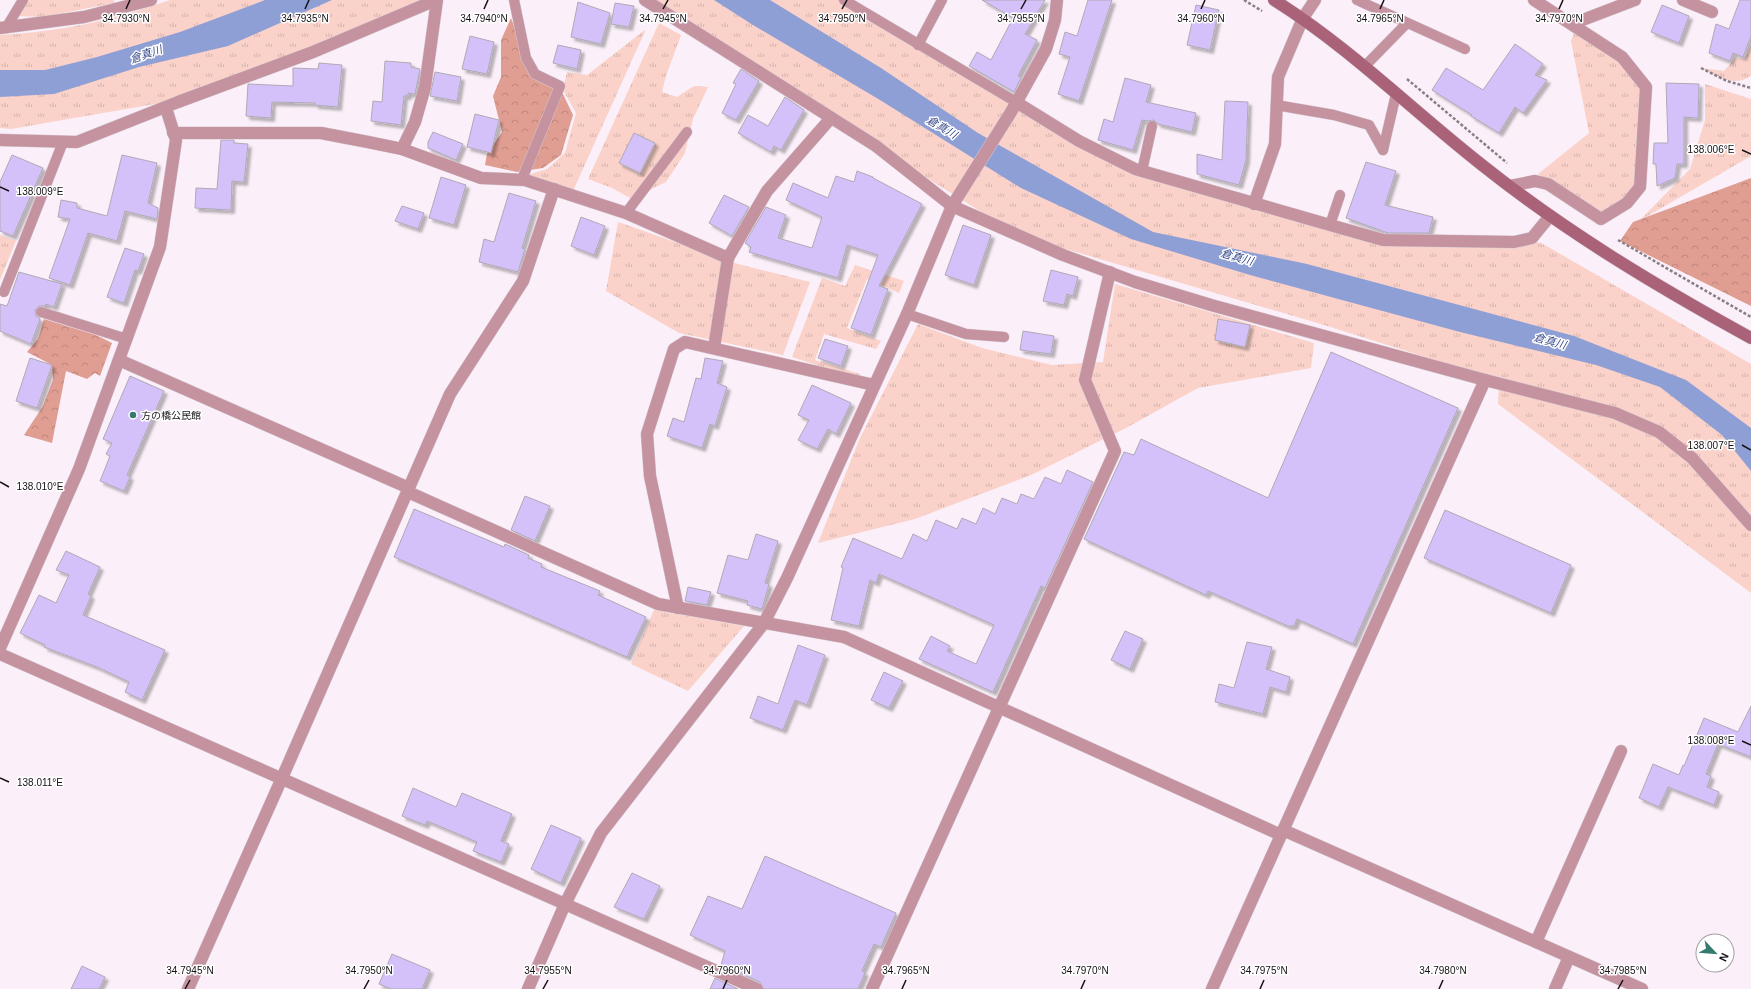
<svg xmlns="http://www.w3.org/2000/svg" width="1751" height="989" viewBox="0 0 1751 989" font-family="Arial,'Noto Sans JP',sans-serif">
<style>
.grass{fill:url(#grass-tufts)}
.forest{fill:url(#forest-crowns)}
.water{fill:#8e9fd6}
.building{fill:#d5c1fa;stroke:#ada9b5;filter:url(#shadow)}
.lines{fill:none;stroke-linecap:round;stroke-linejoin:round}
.lane-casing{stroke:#d6ccd4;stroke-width:11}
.street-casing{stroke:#d6ccd4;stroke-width:13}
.secondary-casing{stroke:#d6ccd4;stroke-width:13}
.path{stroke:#877f85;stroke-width:2.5;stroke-dasharray:3 2;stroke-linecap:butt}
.lane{stroke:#c592a0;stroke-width:10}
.street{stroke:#c592a0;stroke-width:12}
.secondary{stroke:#aa6279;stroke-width:12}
.ticks{fill:none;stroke:#141013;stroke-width:1.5}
.poi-dot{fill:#357a6e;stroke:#fff;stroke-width:1.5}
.labels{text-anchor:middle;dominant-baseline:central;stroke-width:3;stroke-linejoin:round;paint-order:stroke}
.poi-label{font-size:10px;fill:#141013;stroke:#fff;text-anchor:start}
.water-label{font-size:11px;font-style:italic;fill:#38498c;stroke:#fff}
.ticks-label{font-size:10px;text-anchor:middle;fill:#141013;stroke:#fff;stroke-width:3;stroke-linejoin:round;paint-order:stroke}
</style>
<defs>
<pattern id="grass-tufts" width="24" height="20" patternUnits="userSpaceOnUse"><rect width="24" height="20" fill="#fad2ca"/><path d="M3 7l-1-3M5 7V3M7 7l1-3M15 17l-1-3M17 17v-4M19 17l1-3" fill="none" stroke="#d5b3ad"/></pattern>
<pattern id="forest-crowns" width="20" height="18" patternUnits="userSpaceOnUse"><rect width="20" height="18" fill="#e09d92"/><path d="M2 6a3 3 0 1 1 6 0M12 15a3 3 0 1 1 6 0" fill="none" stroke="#bf867d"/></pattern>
<filter id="shadow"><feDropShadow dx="3.5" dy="3.5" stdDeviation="1" flood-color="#0004"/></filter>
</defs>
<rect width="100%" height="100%" fill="#fbf0f9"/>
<g class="grass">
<path d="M27 0H114V3L43 17 16 16Z"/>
<path d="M170 0H425L184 99 11 129 0 128V35C59 32 114 20 170 0Z"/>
<path d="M643 0H843L1135 169 1383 240 1528 239 1543 244 1751 364V593L1498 404 1499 383 1533 391 1324 325 1018 235Z"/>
<path d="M659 23 681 35 666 76 662 92 677 97 694 86 708 87 693 119 685 153 666 182 632 199 612 188 588 179Z"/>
<path d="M1576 27 1622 57 1646 87 1640 187 1601 219 1538 174 1589 133 1571 41Z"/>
<path d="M646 29 573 191 524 176 547 169 565 153 576 113 563 90 567 72 587 75Z"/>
<path d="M1751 45V76C1734 88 1717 76 1701 68L1724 71 1735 58 1745 59Z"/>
<path d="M1705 84 1751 99V156L1639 221 1690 169 1705 120Z"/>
<path d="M618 222 738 264 810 282 783 355 679 333 606 291Z"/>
<path d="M0 235 16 241 0 280Z"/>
<path d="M855 265 904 281 899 293 867 279 847 328 881 341 876 349 824 334 815 360 860 374 859 379 792 357 822 278 845 286Z"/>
<path d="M1115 284 1314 343 1311 368 1198 388 1126 428 1031 475 915 519 818 543 859 440 918 324 982 348 1052 365 1103 362Z"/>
<path d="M654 610 744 626 688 691 631 664Z"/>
</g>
<g class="forest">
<path d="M511 18 526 58 540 76 563 94 573 115 561 155 543 168 517 172 485 165 487 154 502 132 493 96 501 77V40Z"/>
<path d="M1751 178V306L1620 241 1633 222Z"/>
<path d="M44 319 96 335 112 343 100 376 95 373 87 379 66 371 52 443 24 435 43 406 53 380 52 365 27 352 38 339Z"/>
</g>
<g class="water">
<path d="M265 0H332L228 46 139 67 54 94 0 97V70H45L97 57 180 32Z"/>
<path d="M714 0H770L881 68 978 133 1153 232 1307 264 1574 336 1686 380 1751 428V471L1722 435 1660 387 1596 365 1460 332 1250 275 1131 239 1021 188 880 100 753 25Z"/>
</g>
<g class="building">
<path d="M982 0H1045L1025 34 1037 40 1018 76 1021 78 1014 92 969 66 977 52 991 60 1013 18Z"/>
<path d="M1088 0H1112L1079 101 1058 94 1070 57 1059 54 1065 32 1077 36Z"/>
<path d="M1740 0H1751V36L1743 57 1733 53 1730 61 1709 53 1716 24 1729 29Z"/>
<path d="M578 2 610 13 601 44 571 37Z"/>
<path d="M615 3 634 6 629 27 611 24Z"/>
<path d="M1196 5 1219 10 1210 50 1187 45Z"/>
<path d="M1662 5 1689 16 1679 43 1651 32Z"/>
<path d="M470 36 494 42 487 74 462 69Z"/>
<path d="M1515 44 1543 64 1535 75 1547 80 1523 113 1515 107 1499 133 1471 116 1472 115 1432 90 1446 68 1483 90Z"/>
<path d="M558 45 581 50 577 69 553 63Z"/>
<path d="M385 61 411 63V67L420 69 415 94 408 93V96H404L401 125 371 121 373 101 382 102Z"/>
<path d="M319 63 342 65 338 107 315 105V103L272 102 271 118 246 116 248 84 293 86V68L318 69Z"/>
<path d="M741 69 759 81 736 120 722 113 736 84 733 83Z"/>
<path d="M435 72 461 77 457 101 430 96Z"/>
<path d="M1125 78 1151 85 1146 102 1196 113 1192 132 1158 124 1154 120 1147 121 1142 120 1133 150 1098 140 1104 119 1113 122Z"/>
<path d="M1666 83 1699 84 1698 118 1684 117V164H1677L1675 178 1657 186 1656 164H1653L1654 143H1668Z"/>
<path d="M785 97 804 110 781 150 774 146 771 152 738 133 748 115 768 126Z"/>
<path d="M1225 101 1248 102 1246 160 1239 185 1197 174V154L1222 160Z"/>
<path d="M475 114 499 120 491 153 467 147Z"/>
<path d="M433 132 463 144 456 160 428 148V142Z"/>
<path d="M634 133 655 143 640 173 619 163Z"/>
<path d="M221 140H234V143L248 144 244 182 232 181 231 210 195 208 196 188 217 189Z"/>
<path d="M12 155 43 168 13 236 0 231V182Z"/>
<path d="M122 155 157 163 148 203 158 208 157 219 125 211 117 241 88 233 70 285 49 278 70 219 58 217 61 200 77 203V208L107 216Z"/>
<path d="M1366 162 1396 171 1385 205 1433 217 1429 233H1388L1346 218Z"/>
<path d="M857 171 873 177V178L922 204 879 286 888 289 871 335 851 328 878 255 847 245 838 278 749 252 751 247 745 243 766 207 786 215 778 238 812 248 822 217 786 200 793 183 828 198 836 176 854 182Z"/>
<path d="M441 177 466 185 454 225 429 218Z"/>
<path d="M509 193 536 201 522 248 525 249 518 272 479 262 484 239 494 242Z"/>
<path d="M724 195 749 207 732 236 709 223Z"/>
<path d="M402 206 424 213 418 229 395 221Z"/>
<path d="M581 217 605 226 594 255 571 246Z"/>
<path d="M963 225 991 235 974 285 945 275Z"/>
<path d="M125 248 144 254 138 271 135 270 124 303 107 297Z"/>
<path d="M1051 270 1078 277 1073 296 1067 294 1064 305 1043 301Z"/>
<path d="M19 272 62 284 54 307 46 304 45 306H39L35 310 36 316 40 319 31 344 0 331V304L7 306Z"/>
<path d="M1218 319 1250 325 1245 347 1215 340Z"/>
<path d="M1023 331 1054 336 1051 354 1020 350Z"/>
<path d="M825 339 848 346 841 366 818 358Z"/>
<path d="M1331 352 1458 408 1353 644 1297 619 1294 626H1288L1208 591 1206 595 1084 539 1124 452 1134 455 1141 439 1268 498Z"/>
<path d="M30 358 52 365 37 408 16 401Z"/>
<path d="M705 358 723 361 717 383 727 387 715 426 710 424 702 448 667 436 673 418 684 422 696 378 701 379Z"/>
<path d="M130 376 164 391 127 475 130 477 124 491 100 481 110 456 106 454 112 443 103 439Z"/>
<path d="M812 385 851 403 836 434 828 429 817 449 798 440 809 420 798 415Z"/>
<path d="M1067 470 1093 482 1045 588 1041 586 993 692 919 659 931 636 950 646 947 651 976 664 994 625 879 574 876 583 870 580 859 626 831 620 843 568 841 567 853 538 902 559 913 534 927 541 936 520 957 529 962 518 976 524 983 508 995 514 1002 498 1017 504 1021 494 1034 499 1045 477 1061 484Z"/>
<path d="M525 496 550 506 535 541 511 530Z"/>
<path d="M414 509 504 547 505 544 529 555 528 558 542 564 541 567 600 591 598 595 646 617 627 657 394 557Z"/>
<path d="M1445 510 1571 565 1551 613 1424 558Z"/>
<path d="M756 534 778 541 765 583 769 584 762 609 747 605 748 601 717 593 728 555 748 560Z"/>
<path d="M66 551 100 567 88 594 91 596 83 615 165 650 142 700 125 692 129 682 97 667 44 647 45 645 20 633 39 595 56 603 69 575 56 570Z"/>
<path d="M688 587 711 592 707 605 685 601Z"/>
<path d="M1125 631 1143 639 1130 669 1111 660Z"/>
<path d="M1247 642 1272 647 1266 669 1290 677 1286 692 1270 687 1263 714 1215 702 1219 684 1234 688Z"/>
<path d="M798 645 825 655 807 705 795 700 783 730 750 718 758 696 778 704Z"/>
<path d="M884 672 903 681 889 708 871 700Z"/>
<path d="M1751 706V757L1718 744 1706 774 1711 776 1707 787 1719 792 1714 805 1668 787 1659 807 1639 798 1653 764 1679 775 1683 765 1684 766 1704 718 1738 732Z"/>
<path d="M413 788 456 807 462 793 512 814 501 841 509 844 501 862 473 851 477 842 427 821 425 825 402 816Z"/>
<path d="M551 825 581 838 561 883 531 869Z"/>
<path d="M765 856 896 913 881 947 874 944 862 971 865 973 858 989H764L760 982 721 965 725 951 690 935 708 896 742 909Z"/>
<path d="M632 873 660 886 644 919 614 907Z"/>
<path d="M392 954 430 970 422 989H391L379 984Z"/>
<path d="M82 966 105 977 99 989H71Z"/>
<path d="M715 978 738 989H710Z"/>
</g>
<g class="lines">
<defs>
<g id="lane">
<path d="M514 0 526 58 535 74 560 86 522 179"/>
<path d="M844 0 1016 102"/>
<path d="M1357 0 1465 49"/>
<path d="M6 28 23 0"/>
<path d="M918 45 942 0"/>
<path d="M1364 67 1407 23"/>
<path d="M1276 105 1334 115 1369 125 1383 150"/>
<path d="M1383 150 1396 94"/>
<path d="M1142 171 1152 126"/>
<path d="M626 213 687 132"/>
<path d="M1330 225 1340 195"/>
<path d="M4 292 63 142"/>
<path d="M41 312 127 339"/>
<path d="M907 314 966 334 1004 337"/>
</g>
<g id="street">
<path d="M645 0 876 146 952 206 1063 255 1135 282 1211 305 1485 380 1615 413 1659 432 1692 458 1751 525"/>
<path d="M1683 0 1712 12"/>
<path d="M1572 24 1635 0"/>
<path d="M0 28 84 17 151 0"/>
<path d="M1016 102 1079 141 1135 169 1330 225 1383 240 1514 242 1532 238 1550 216"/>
<path d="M173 133H321L368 142 402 149 481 178 525 180 626 213 728 258"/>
<path d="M0 140 77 142 178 102 313 52 436 0"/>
<path d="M402 149 415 122 425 87 437 0"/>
<path d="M1510 186 1535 181 1548 184 1601 219 1627 203 1640 187 1646 87 1622 57 1534 0"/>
<path d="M1254 204 1275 144 1278 77 1303 18 1315 0"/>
<path d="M714 348 728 258 767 191 831 118"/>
<path d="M119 360 409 488"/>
<path d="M408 492 658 604 844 637 1281 835"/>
<path d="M678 608 650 476 647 434 674 349 685 342 874 385"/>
<path d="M0 648 79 469 160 247 176 140 166 108"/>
<path d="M0 654 757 989"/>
<path d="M1283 830 1642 989"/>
<path d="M1536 942 1621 751"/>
<path d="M188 989 282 778 450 394 523 281 554 189"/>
<path d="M528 989 565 904 601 833 764 623 787 578 907 314 952 206 1011 112 1046 49 1055 20 1057 0"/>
<path d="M872 989 1115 451 1085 380 1110 272"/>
<path d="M1212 989 1485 380"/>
<path d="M1555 989 1569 957"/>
</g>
<path id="secondary" d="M1274 0C1349 47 1412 110 1482 165 1566 232 1658 287 1751 338"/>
</defs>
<use href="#lane" class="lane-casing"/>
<use href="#street" class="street-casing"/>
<use href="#secondary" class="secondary-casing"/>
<g class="path">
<path d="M1244 0 1262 11"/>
<path d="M1701 68 1727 81 1751 88"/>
<path d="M1407 79 1507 163"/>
<path d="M1618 240 1751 317"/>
</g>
<use href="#lane" class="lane"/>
<use href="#street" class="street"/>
<use href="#secondary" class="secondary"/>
</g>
<path class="ticks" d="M126 9 130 0M305 9 309 0M484 9 488 0M663 9 668 0M842 9 847 0M1021 9 1026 0M1201 9 1205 0M1380 9 1384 0M1559 9 1563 0M1742 150 1751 154M0 187 9 191M1742 445 1751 450M0 482 9 487M1742 741 1751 745M0 778 9 782M185 989 190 980M364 989 369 980M543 989 548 980M723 989 727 980M902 989 906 980M1081 989 1085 980M1260 989 1264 980M1439 989 1443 980M1618 989 1623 980"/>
<circle class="poi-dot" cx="133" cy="415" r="4"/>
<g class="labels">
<g class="poi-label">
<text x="141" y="415">方の橋公民館</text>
</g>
<g class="water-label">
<text transform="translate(146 54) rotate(-19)">倉真川</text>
<text transform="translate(942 127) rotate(31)">倉真川</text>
<text transform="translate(1237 257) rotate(16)">倉真川</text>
<text transform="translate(1550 341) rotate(15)">倉真川</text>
</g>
</g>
<g class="ticks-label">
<text x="484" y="22">34.7940°N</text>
<text x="663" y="22">34.7945°N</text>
<text x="842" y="22">34.7950°N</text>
<text x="1021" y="22">34.7955°N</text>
<text x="1201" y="22">34.7960°N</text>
<text x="1380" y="22">34.7965°N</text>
<text x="1559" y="22">34.7970°N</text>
<text x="126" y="22">34.7930°N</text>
<text x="305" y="22">34.7935°N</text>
<text x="1711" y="153">138.006°E</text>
<text x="40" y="195">138.009°E</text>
<text x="1711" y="449">138.007°E</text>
<text x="40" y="490">138.010°E</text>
<text x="1711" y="744">138.008°E</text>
<text x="40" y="786">138.011°E</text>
<text x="190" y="974">34.7945°N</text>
<text x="369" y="974">34.7950°N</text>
<text x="548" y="974">34.7955°N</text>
<text x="727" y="974">34.7960°N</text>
<text x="906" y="974">34.7965°N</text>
<text x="1085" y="974">34.7970°N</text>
<text x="1264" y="974">34.7975°N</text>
<text x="1443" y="974">34.7980°N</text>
<text x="1623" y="974">34.7985°N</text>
</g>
<g transform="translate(1715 953) rotate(116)"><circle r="19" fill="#ffffff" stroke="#a19fa1"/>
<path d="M0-3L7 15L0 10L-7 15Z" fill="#357a6e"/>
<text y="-6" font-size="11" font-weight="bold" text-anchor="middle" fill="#141013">N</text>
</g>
</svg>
